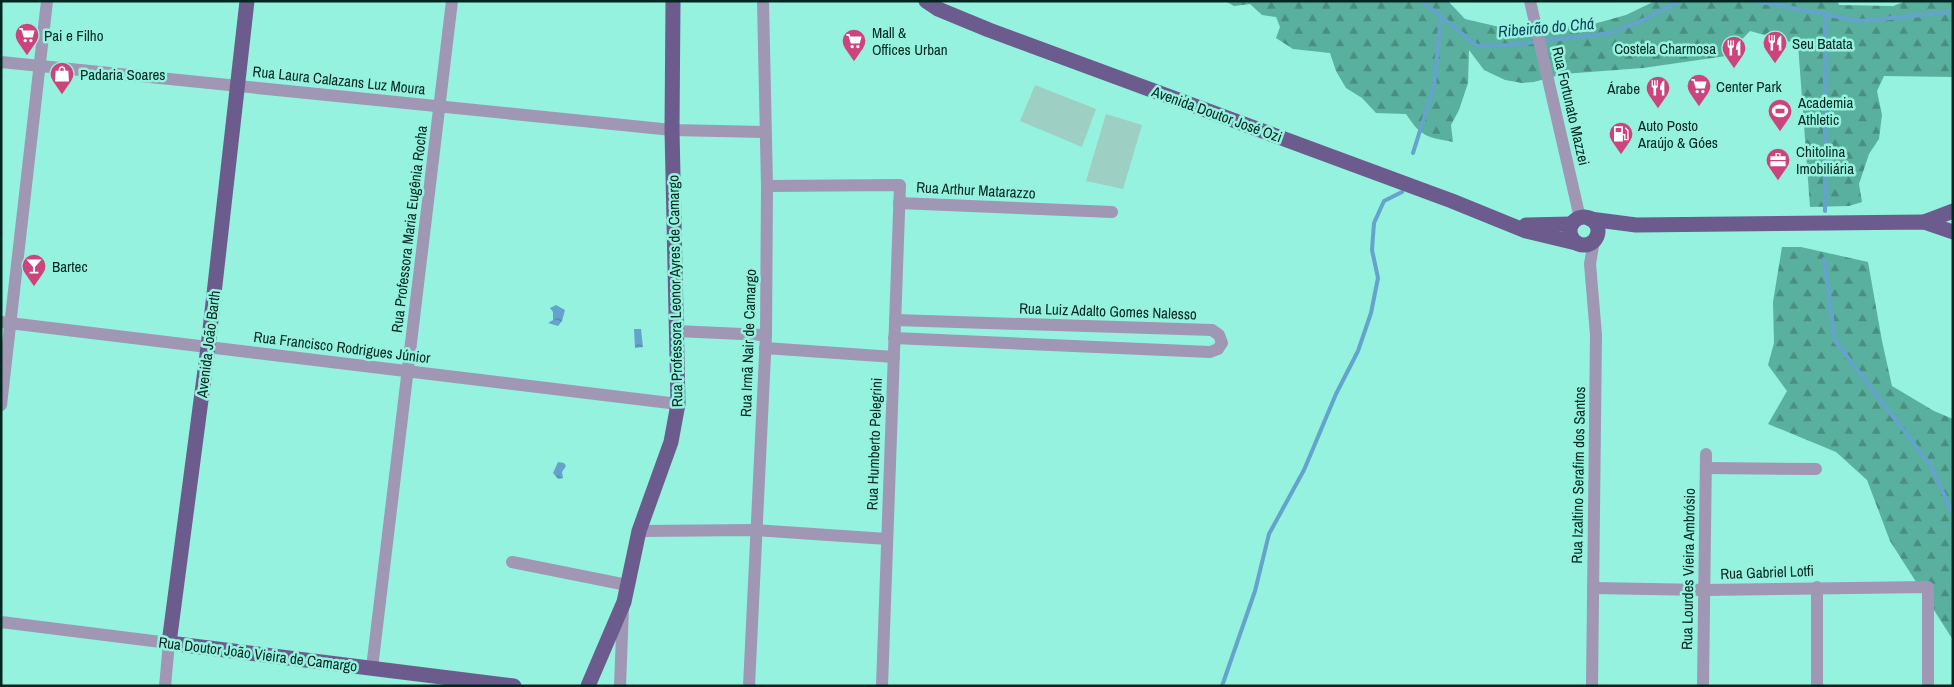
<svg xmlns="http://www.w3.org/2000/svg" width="1954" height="687" viewBox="0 0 1954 687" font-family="'Archivo Narrow',sans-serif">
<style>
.forest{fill:url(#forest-firs)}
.park{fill:#9ecfc3}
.water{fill:url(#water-ripples)}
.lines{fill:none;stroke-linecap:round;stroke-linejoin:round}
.stream{stroke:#64a3cc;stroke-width:4}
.minor{stroke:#9f97b4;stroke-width:12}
.major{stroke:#6c5c8e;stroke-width:15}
.labels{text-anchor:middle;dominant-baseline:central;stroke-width:5;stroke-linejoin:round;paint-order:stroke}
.poi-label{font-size:15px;fill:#00261f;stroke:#95f2de;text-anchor:start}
.street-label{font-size:15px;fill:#00261f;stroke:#95f2de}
.water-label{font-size:16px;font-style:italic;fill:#0e415e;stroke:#95f2de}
</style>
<defs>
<pattern id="forest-firs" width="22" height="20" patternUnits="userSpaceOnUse" patternTransform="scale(1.25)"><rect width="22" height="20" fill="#5ab09e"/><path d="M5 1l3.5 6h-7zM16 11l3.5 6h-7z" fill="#488f80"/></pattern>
<pattern id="water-ripples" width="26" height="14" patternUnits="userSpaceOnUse" patternTransform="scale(1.25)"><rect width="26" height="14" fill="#64a3cc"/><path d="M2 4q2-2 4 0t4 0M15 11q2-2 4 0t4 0" fill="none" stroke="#5085a5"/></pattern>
</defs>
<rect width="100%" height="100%" fill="#95f2de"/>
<g class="forest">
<path d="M1225 1H1448L1465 19 1504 28 1590 25 1626 15 1655 1H1838L1839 5 1893 6 1906 1H1953V77L1884 76 1877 91 1882 115 1879 139 1869 154 1859 184 1862 202 1849 206 1810 207 1798 44 1750 31 1726 56 1643 68 1563 74 1534 82 1522 83 1505 80 1484 70 1469 50 1468 83 1459 110 1451 125 1453 142C1427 137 1421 137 1406 114L1376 113 1362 98 1346 88 1336 71 1330 53 1293 49 1276 38 1280 27 1276 17 1262 15 1250 4 1234 6Z"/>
<path d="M1782 247H1801L1868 262 1882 341 1892 386 1934 411 1953 419V640L1890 541 1867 480 1836 452 1768 424 1787 391 1768 365 1774 343 1773 302Z"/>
</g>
<g class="park">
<path d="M1035 85 1096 109 1082 147 1020 121Z"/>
<path d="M1106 114 1142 125 1123 189 1086 181Z"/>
</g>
<g class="water">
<path d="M556 305 565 310 562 321 558 326 548 323 553 320V312L550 308Z"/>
<path d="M634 329H641L643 347 635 348Z"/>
<path d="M558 462 564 463 566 466 562 472 563 478 558 479 553 473Z"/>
</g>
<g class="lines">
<g class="stream">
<path d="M1422 1 1477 46 1509 45 1611 33 1639 22 1680 1"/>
<path d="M1756 1 1860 21 1953 12"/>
<path d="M1413 153 1434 86 1441 16"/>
<path d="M1825 211V15"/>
<path d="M1824 259 1835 341 1931 466 1953 514"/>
<path d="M1222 686 1255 591 1269 534 1304 470 1336 394 1358 351 1371 313 1378 278 1372 250 1374 223 1384 201 1402 192"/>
</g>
<g class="minor">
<path d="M1530 1 1580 218"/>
<path d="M1 62 672 130 765 132"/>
<path d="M767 186 900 185 882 686"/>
<path d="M899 203 1112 212"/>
<path d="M1 322 678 404"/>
<path d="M676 331 766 335"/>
<path d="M894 338 1210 352 1218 349 1222 343 1219 335 1212 330 895 320"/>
<path d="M765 348 894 357"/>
<path d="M1 405 47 1"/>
<path d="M1706 468 1816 469"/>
<path d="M639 531 756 530 887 539"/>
<path d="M512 562 627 585"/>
<path d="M1817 587V686"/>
<path d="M1593 588 1704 590 1928 587V686"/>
<path d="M1 622 169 643 165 686"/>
<path d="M372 668 452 1"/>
<path d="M620 686 623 608"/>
<path d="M749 686 766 335 767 186 763 1"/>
<path d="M1592 686 1596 335 1590 264 1594 240"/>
<path d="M1703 686 1706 454"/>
</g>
<g class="major">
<path d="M247 1 208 347 169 643 514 686"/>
<path d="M926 1 938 9 989 30 1452 201 1526 231 1576 243"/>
<circle cx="1584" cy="231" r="14"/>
<path d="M1590 219 1636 225 1924 222 1953 232"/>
<path d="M1924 222 1953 211"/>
<path d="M1526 225 1571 224"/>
<path d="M588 686 624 602 639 531 671 442 678 404 672 130 673 1"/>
</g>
</g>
<defs>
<symbol id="supermarket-pin" viewBox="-11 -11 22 30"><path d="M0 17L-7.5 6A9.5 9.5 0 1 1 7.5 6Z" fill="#cd447d" stroke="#95f2de"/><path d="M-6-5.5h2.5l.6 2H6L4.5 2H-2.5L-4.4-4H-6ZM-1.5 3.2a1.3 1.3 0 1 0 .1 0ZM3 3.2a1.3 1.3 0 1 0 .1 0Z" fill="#fff"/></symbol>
<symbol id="restaurant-pin" viewBox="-11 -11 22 30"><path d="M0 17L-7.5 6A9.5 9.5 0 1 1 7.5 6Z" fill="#cd447d" stroke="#95f2de"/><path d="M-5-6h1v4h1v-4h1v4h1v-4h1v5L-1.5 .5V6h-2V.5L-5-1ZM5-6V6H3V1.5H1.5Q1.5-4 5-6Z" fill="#fff"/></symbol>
<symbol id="shop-pin" viewBox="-11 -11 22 30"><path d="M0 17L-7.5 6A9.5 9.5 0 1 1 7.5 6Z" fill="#cd447d" stroke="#95f2de"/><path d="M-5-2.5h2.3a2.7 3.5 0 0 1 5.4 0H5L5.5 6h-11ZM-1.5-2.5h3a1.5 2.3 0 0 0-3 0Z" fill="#fff"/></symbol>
<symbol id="stadium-pin" viewBox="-11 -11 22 30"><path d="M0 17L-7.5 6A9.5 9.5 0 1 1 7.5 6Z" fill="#cd447d" stroke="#95f2de"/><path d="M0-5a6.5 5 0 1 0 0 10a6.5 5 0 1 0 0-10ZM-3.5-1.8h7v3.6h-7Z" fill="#fff"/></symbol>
<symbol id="fuel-pin" viewBox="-11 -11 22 30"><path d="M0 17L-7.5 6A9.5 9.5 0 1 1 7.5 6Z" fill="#cd447d" stroke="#95f2de"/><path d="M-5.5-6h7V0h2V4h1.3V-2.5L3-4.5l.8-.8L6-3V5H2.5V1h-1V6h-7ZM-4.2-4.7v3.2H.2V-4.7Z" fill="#fff"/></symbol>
<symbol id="office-pin" viewBox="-11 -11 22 30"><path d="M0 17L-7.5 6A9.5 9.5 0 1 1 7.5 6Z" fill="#cd447d" stroke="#95f2de"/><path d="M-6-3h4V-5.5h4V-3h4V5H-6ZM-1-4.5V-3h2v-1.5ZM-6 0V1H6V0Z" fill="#fff"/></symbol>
<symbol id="bar-pin" viewBox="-11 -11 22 30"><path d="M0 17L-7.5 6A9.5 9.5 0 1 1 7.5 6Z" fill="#cd447d" stroke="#95f2de"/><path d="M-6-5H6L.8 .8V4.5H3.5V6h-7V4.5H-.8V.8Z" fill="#fff"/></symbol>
</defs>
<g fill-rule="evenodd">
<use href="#supermarket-pin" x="13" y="21" width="28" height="38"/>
<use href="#supermarket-pin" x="840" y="27" width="28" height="38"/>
<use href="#restaurant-pin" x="1761" y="29" width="28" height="38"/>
<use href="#restaurant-pin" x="1720" y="34" width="28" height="38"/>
<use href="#shop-pin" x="48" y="60" width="28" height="38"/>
<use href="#supermarket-pin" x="1685" y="72" width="28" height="38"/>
<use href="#restaurant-pin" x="1644" y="74" width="28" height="38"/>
<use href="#stadium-pin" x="1766" y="97" width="28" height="38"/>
<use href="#fuel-pin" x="1607" y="120" width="28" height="38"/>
<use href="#office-pin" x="1764" y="146" width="28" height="38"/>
<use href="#bar-pin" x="20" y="252" width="28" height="38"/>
</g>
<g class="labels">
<g class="poi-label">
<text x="872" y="32">Mall &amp;<tspan x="872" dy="17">Offices Urban</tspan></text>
<text x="44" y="35">Pai e Filho</text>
<text x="1792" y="43">Seu Batata</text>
<text x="1716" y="48" text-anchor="end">Costela Charmosa</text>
<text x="80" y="74">Padaria Soares</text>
<text x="1716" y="86">Center Park</text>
<text x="1640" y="88" text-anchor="end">Árabe</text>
<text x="1798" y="102">Academia<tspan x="1798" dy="17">Athletic</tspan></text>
<text x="1638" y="125">Auto Posto<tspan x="1638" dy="17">Araújo &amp; Góes</tspan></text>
<text x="1796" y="151">Chitolina<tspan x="1796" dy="17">Imobiliária</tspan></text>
<text x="52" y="266">Bartec</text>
</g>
<g class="street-label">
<text transform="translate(339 80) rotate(6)">Rua Laura Calazans Luz Moura</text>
<text transform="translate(1571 106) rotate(77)">Rua Fortunato Mazzei</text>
<text transform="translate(1217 114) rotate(20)">Avenida Doutor José Ozi</text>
<text transform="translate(976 190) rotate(3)">Rua Arthur Matarazzo</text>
<text transform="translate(409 229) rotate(-83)">Rua Professora Maria Eugênia Rocha</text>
<text transform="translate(675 291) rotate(-91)">Rua Professora Leonor Ayres de Camargo</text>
<text transform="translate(1108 311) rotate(2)">Rua Luiz Adalto Gomes Nalesso</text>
<text transform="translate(748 343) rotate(-88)">Rua Irmã Nair de Camargo</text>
<text transform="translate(208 344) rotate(-83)">Avenida João Barth</text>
<text transform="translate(342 347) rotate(7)">Rua Francisco Rodrigues Júnior</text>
<text transform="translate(874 444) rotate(-88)">Rua Humberto Pelegrini</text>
<text transform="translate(1578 475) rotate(-89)">Rua Izaltino Serafim dos Santos</text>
<text transform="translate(1688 569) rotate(-89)">Rua Lourdes Vieira Ambrósio</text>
<text transform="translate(1767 572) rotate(-2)">Rua Gabriel Lotfi</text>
<text transform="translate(258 654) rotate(7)">Rua Doutor João Vieira de Camargo</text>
</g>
<g class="water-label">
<text transform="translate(1546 27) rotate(-5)">Ribeirão do Chá</text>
</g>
</g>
<rect width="1954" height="687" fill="none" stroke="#00261f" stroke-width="5"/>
</svg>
